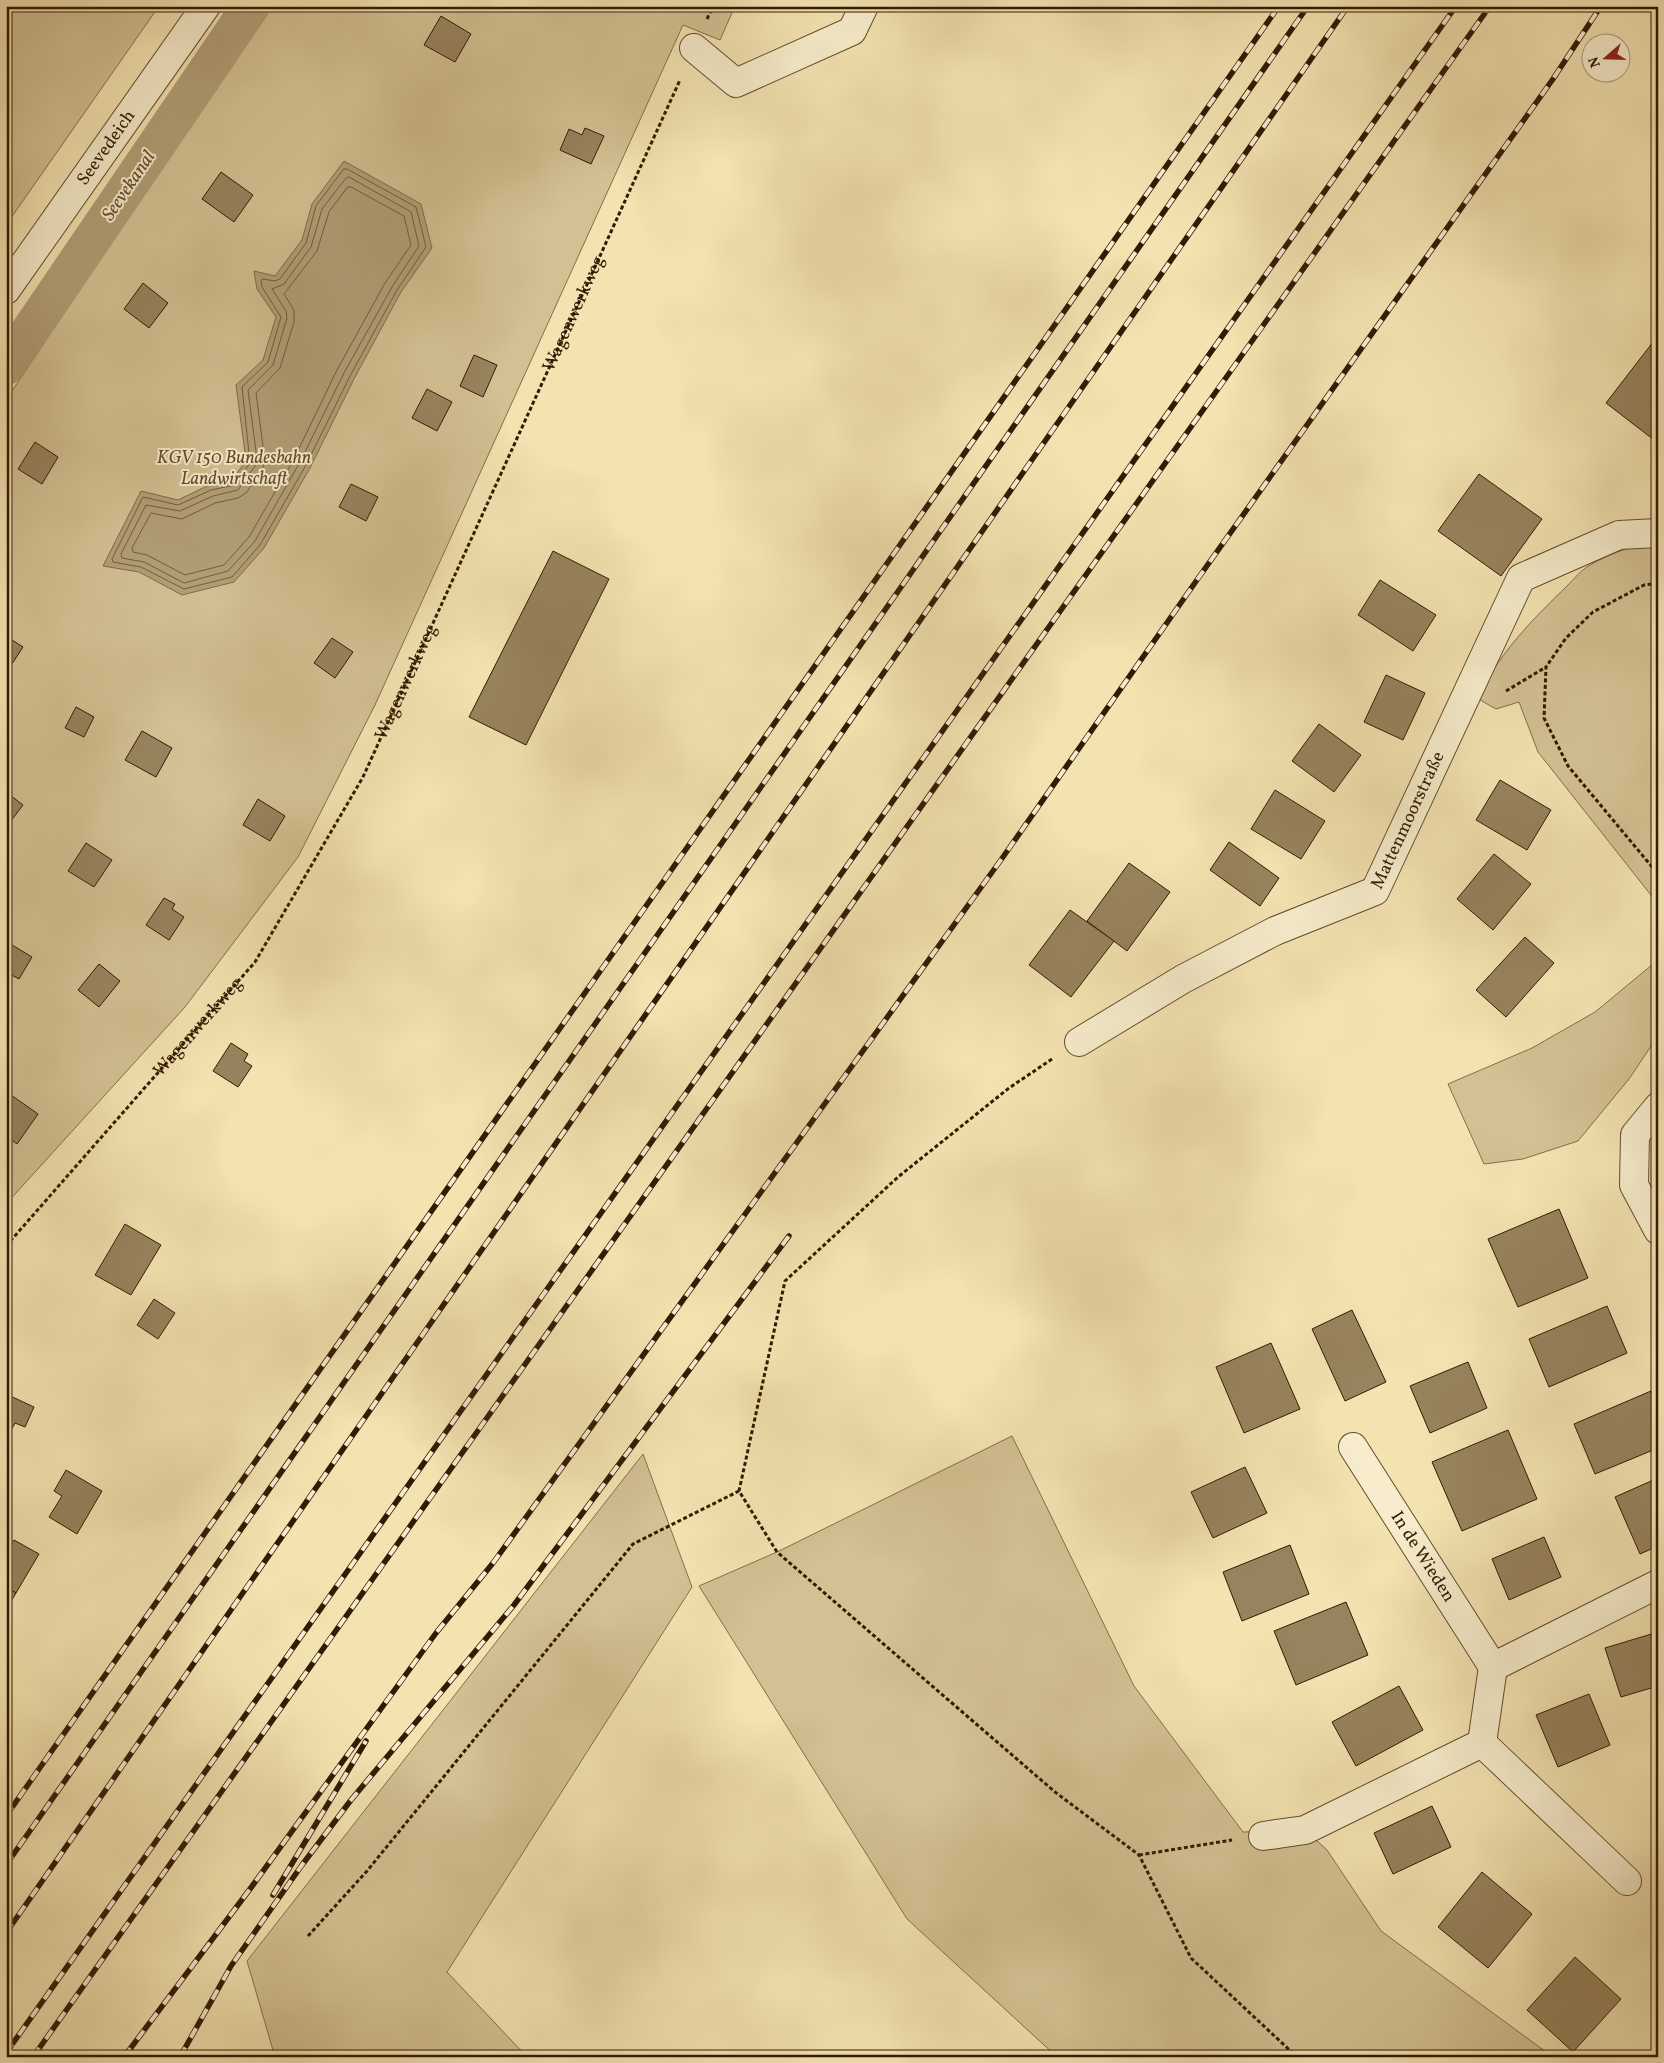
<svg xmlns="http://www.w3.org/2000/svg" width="1664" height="2063" viewBox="0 0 1664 2063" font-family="Vollkorn,serif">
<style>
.green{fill:#d3c193;stroke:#846e4b}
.water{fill:#b29f76;stroke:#806a48}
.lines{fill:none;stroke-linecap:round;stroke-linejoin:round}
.shore{stroke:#735c3c;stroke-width:1}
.canal{stroke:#b29f76;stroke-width:38}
.building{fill:#97835d;stroke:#341a03}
.minor-casing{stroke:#644c2e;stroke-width:30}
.path{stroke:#341a03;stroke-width:3;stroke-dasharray:4 2.5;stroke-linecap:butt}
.minor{stroke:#f7edcc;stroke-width:28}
.rail-casing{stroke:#341a03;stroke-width:5.5}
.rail{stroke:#f7edcc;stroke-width:4;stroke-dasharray:11;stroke-linecap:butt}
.labels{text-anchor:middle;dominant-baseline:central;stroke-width:4;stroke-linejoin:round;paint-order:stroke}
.street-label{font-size:18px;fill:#341a03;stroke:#f7edcc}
.park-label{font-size:18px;font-style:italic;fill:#644c2e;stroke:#f7edcc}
.water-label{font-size:19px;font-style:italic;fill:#664f31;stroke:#f7edcc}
</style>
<rect width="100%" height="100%" fill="#f3e3b1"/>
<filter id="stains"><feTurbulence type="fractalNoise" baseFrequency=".004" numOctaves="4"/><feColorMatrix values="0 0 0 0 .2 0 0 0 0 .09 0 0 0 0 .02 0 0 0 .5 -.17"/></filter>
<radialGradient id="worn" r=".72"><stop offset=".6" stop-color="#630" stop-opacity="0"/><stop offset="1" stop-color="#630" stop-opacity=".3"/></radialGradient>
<g class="green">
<path d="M6 6H159L6 225Z"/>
<path d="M269 6H735L720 40 683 25 375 705 298 857 185 1007 6 1204V400Z"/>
<path d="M1658 541V904L1538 752 1519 702 1496 709 1480 700C1489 662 1539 613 1567 586 1574 579 1581 570 1590 565 1611 553 1634 545 1658 541Z"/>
<path d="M1658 960V1036L1629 1079 1578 1141 1523 1159 1484 1164 1448 1084 1532 1048 1595 1012Z"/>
<path d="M1012 1436 1134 1686 1243 1832 1305 1830 1327 1850 1381 1931 1553 2057H1057L907 1919 699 1586 777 1552Z"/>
<path d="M643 1454 692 1587 447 1972 527 2057H275L247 1961Z"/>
</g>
<path class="water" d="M344 161 421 204 432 248 401 292 354 379 310 468 264 548 234 582 182 595 139 572 103 566 141 491 178 500 209 485 232 481 246 460 236 385 263 360 276 317 257 289 254 271 275 276 302 240 312 204Z"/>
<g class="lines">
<g class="shore">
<path d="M344 169H347L416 207 426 247 397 290 350 376 306 465 260 545 232 577 184 589 141 567 113 562 112 559 143 497 178 505 211 490 235 485 250 463 242 387 268 362 281 317 262 287 261 280 263 279 275 281 280 279 306 243 316 206Z"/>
<path d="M349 177 411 212 419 246 392 287 344 373 300 462 255 541 228 571 184 583 144 562 122 558 121 554 146 505 180 511 213 496 238 490 255 466 257 459 248 390 273 365 287 318 286 311 272 289 284 284 311 247 322 209 346 178Z"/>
<path d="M348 187H351L404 216 411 245 385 283 337 370 294 459 249 537 224 565 185 575 147 555 133 552 132 548 151 513 182 519 215 503 238 498 246 493 262 470 265 462 256 393 280 368 294 322V310L284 294 317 251 329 212Z"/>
</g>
<path class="canal" d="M6 366 251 6"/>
</g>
<g class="building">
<path d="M441 16 471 34 455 62 424 45Z"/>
<path d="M585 128 604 136 591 164 560 150 569 129 582 135Z"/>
<path d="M221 172 253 195 234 222 202 199Z"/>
<path d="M143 283 168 303 149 328 124 309Z"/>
<path d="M1653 342 1658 345V443L1606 403Z"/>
<path d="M474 355 497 365 483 397 460 386Z"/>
<path d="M427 389 452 402 437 431 412 418Z"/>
<path d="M35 442 58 457 42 484 18 469Z"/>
<path d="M1479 474 1542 519 1501 576 1438 531Z"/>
<path d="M351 484 378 497 366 521 339 507Z"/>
<path d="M553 551 609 579 526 745 469 717Z"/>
<path d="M1380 580 1436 615 1413 651 1358 615Z"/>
<path d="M6 636 23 647 6 673Z"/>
<path d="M332 638 353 652 335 678 314 663Z"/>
<path d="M1386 675 1425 693 1403 740 1364 722Z"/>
<path d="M76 707 94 717 84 737 65 728Z"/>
<path d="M1319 724 1361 755 1334 792 1292 761Z"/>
<path d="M142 731 172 748 156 777 125 760Z"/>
<path d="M1500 780 1551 810 1527 850 1476 820Z"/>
<path d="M1275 790 1325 821 1301 859 1251 829Z"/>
<path d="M6 792 23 805 7 826 6 825Z"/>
<path d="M258 799 285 816 270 841 243 825Z"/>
<path d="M1229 842 1279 878 1260 906 1210 870Z"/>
<path d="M86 843 112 860 94 887 68 871Z"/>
<path d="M1494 854 1531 884 1493 930 1457 899Z"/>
<path d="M1129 863 1170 892 1127 951 1087 921Z"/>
<path d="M164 898 175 904 172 909 184 917 169 940 146 925Z"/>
<path d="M1070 910 1114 941 1071 997 1029 965Z"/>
<path d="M1525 937 1554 963 1506 1017 1476 990Z"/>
<path d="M7 942 32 957 19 979 6 972Z"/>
<path d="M99 964 120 981 99 1007 78 990Z"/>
<path d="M231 1043 248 1054 244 1061 252 1066 238 1087 213 1071Z"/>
<path d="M11 1095 38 1114 17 1144 6 1136V1102Z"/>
<path d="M1559 1209 1588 1278 1518 1307 1488 1239Z"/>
<path d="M125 1224 161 1245 131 1295 95 1275Z"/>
<path d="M154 1299 175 1313 158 1339 137 1325Z"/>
<path d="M1607 1306 1627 1353 1549 1387 1529 1339Z"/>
<path d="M1352 1310 1386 1382 1345 1401 1312 1329Z"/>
<path d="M1271 1343 1300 1409 1244 1433 1216 1367Z"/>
<path d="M1468 1362 1487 1408 1430 1433 1410 1386Z"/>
<path d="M1651 1391 1658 1407V1448L1595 1474 1574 1424Z"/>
<path d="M6 1394 34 1407 25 1427 15 1423 6 1440Z"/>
<path d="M1508 1430 1537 1499 1462 1531 1432 1462Z"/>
<path d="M1245 1467 1267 1513 1213 1538 1191 1492Z"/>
<path d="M66 1470 102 1491 77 1534 49 1517 62 1496 54 1491Z"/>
<path d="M1658 1478V1546L1640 1554 1615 1497Z"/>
<path d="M1544 1537 1561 1577 1509 1600 1492 1559Z"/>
<path d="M14 1540 39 1554 16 1593 6 1587V1552Z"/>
<path d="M1290 1545 1309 1594 1242 1621 1223 1572Z"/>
<path d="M6 1587 16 1593 6 1610Z"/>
<path d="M1346 1602 1368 1655 1296 1685 1274 1631Z"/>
<path d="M1658 1632V1686L1621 1697 1605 1648Z"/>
<path d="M1399 1686 1423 1730 1356 1766 1332 1722Z"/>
<path d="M1589 1694 1610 1745 1558 1767 1536 1715Z"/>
<path d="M1432 1806 1451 1847 1393 1874 1374 1833Z"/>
<path d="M1482 1872 1532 1914 1488 1968 1438 1927Z"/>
<path d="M1575 1957 1621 1999 1573 2052 1527 2010Z"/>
</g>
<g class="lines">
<defs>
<g id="minor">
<path d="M694 48 736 83 852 31 864 6"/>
<path id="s2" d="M6 290 206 6"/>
<path id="s3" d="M1079 1042 1183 979 1275 931 1375 891 1521 578 1619 535 1658 533"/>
<path d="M1658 1107 1635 1135 1634 1185 1658 1230"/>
<path id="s4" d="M1353 1447 1493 1667"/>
<path d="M1482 1743 1627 1881"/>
<path d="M1263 1836 1305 1830 1482 1743 1493 1667 1658 1584"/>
</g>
</defs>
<use href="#minor" class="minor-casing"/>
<g class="path">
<path d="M707 19 713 6"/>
<path d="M1658 583 1644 585 1593 612 1566 638 1546 667 1544 718 1568 766 1658 874"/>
<path d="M1506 691 1546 667"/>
<path d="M1052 1059 1009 1088 898 1177 785 1281 739 1491 777 1552 1055 1792 1139 1855 1191 1958 1297 2057"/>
<path id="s1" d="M6 1246 255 962 363 777 680 80"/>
<path d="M1139 1855 1232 1840"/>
<path d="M308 1936 367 1871 633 1544 739 1491"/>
</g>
<use href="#minor" class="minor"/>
<defs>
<g id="rail">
<path d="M6 1816 1279 6"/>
<path d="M6 1865 1308 6"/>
<path d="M273 1895 366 1741"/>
<path d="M6 1933 1348 6"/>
<path d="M6 2053 1456 6"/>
<path d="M33 2057 1490 6"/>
<path d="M124 2057 250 1889 436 1633 493 1563 1003 857 1199 577 1553 79 1601 6"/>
<path d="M180 2057 231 1966 302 1865 351 1800 514 1605 789 1236"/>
</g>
</defs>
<use href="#rail" class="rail-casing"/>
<use href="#rail" class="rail"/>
</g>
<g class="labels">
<g class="street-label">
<text stroke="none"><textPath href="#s2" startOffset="174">Seevedeich</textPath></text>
<text stroke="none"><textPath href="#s1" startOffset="1101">Wagenwerkweg</textPath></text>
<text stroke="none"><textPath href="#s1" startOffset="696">Wagenwerkweg</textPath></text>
<text stroke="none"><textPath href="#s3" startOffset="411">Mattenmoorstraße</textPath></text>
<text stroke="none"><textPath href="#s1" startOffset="291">Wagenwerkweg</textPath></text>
<text stroke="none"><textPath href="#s4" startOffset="130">In de Wieden</textPath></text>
</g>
<g class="park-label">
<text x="234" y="458">KGV 150 Bundesbahn<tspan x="234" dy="21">Landwirtschaft</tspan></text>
</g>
<g class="water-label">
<text transform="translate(129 186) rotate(-56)">Seevekanal</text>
</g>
</g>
<rect width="1664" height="2063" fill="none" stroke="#f3e3b1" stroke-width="25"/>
<rect x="8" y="8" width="1649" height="2048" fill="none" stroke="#341a03" stroke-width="2.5"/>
<rect x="12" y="12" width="1639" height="2038" fill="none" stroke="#341a03"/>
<g transform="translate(1606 58) rotate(250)"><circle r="24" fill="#f7edcc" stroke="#a9997c"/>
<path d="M0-4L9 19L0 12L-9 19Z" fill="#8f2418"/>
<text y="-8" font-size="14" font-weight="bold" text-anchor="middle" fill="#341a03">N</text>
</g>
<rect width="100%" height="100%" filter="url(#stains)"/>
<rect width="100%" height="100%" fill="url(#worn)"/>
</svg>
